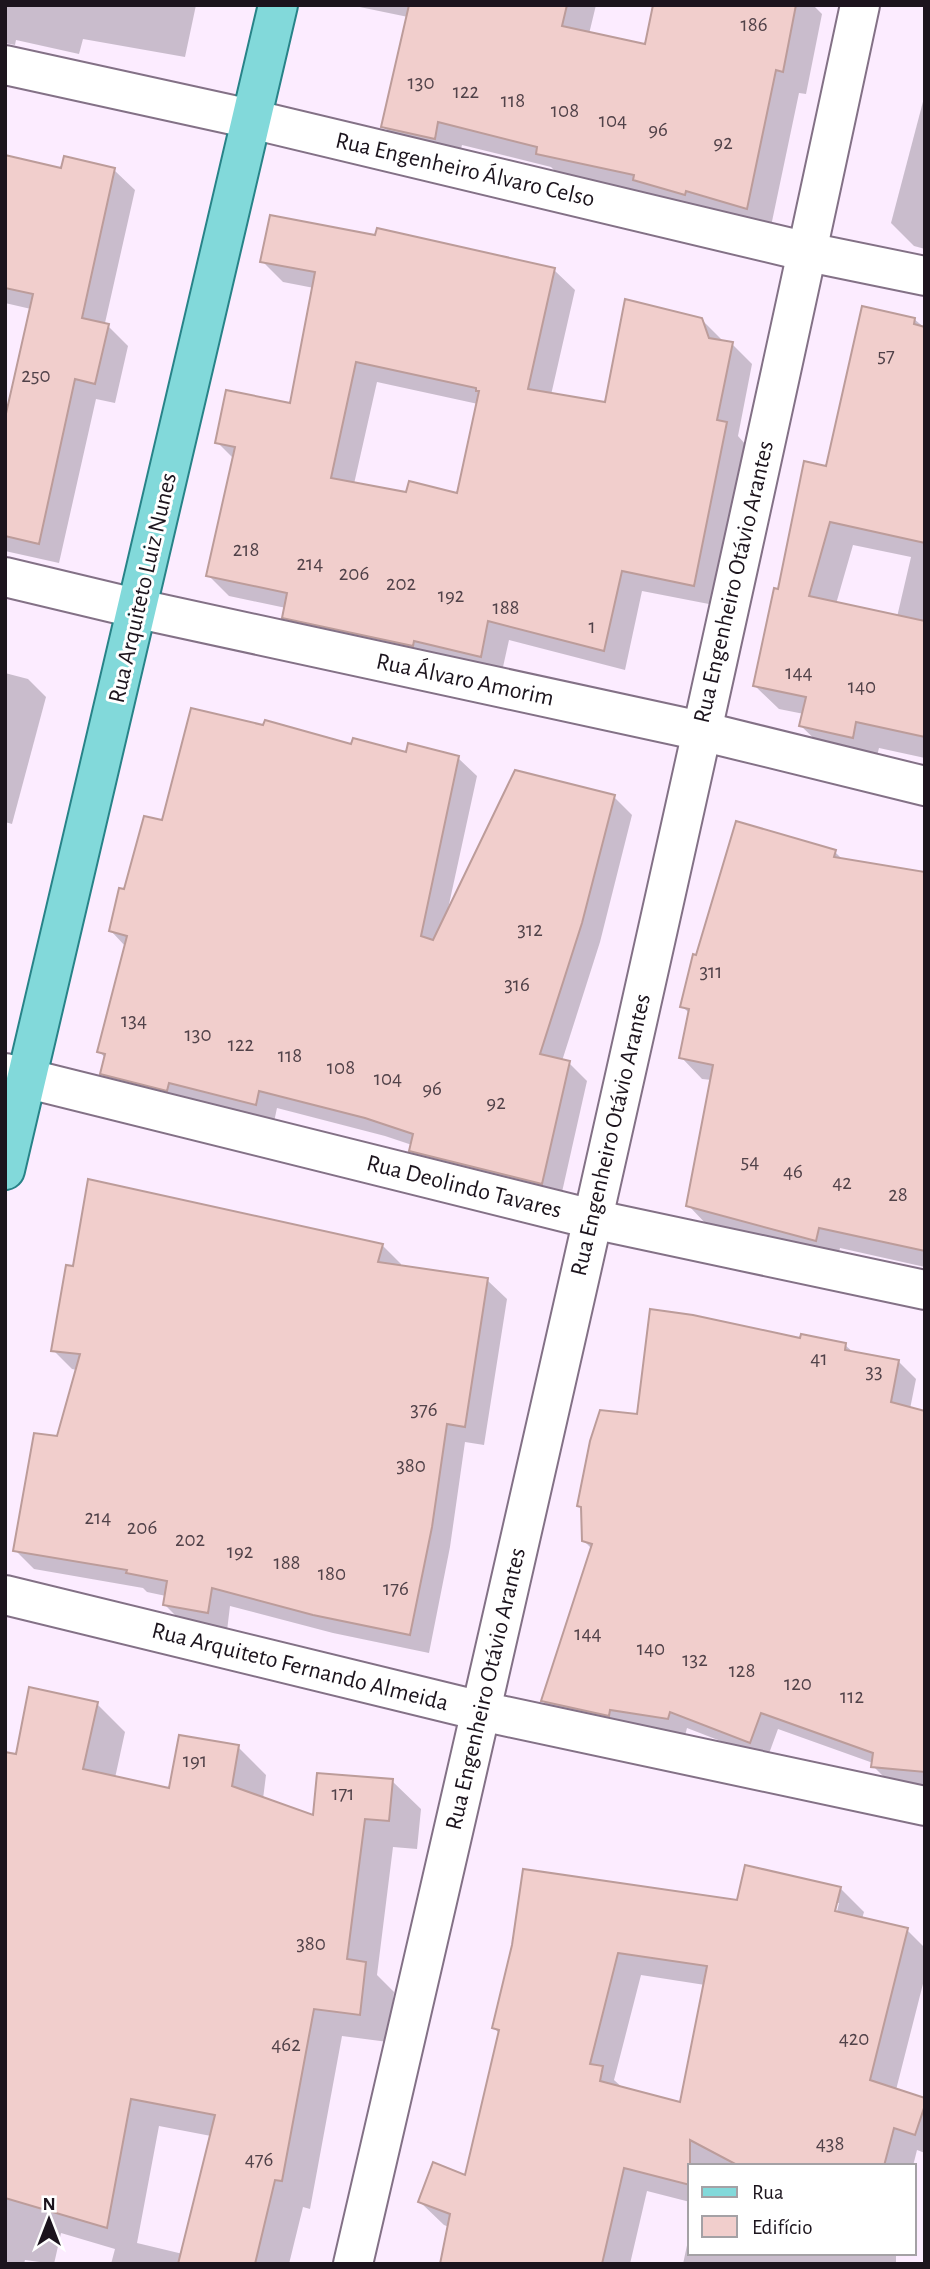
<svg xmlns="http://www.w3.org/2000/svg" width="930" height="2269" viewBox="0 0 930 2269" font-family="'Alegreya Sans',sans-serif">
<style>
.shadow{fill:#0003;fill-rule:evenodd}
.building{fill:#f1cecc;stroke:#bc9c9a;stroke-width:2;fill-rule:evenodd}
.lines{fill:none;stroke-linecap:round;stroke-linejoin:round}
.minor-casing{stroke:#837186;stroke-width:42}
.primary-casing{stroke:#288388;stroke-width:42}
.minor{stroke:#fff;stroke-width:38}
.primary{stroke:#82d9da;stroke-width:38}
.labels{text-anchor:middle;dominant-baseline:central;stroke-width:6;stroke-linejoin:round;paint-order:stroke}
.number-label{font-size:21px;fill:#514249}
.street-label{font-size:24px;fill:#1c141d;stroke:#fff}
</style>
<rect width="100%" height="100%" fill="#fcecff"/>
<g class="shadow">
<path d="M5 5H196L185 57 83 39 79 54 16 40 15 45 5 43Z"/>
<path d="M350 5H596L589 34 646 46 655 5H813L822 14 806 94 799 93 770 231 561 177 551 167 462 145 458 161 407 150 383 126 408 17Z"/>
<path d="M925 94V249L914 246 891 223Z"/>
<path d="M5 157 62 170H114L135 190 105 323 128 346 115 403 96 399 59 563 5 551V404L10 405 31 309 5 303Z"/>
<path d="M262 261 554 270 575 290 551 395 606 404 701 319 722 340 732 344 752 364 738 436 746 445 714 605 642 591 625 670 509 640 501 676 305 638 284 617 286 608 229 596 208 575 234 459 217 442 291 405 314 288 283 282ZM377 382 478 404 459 496 407 494 354 484Z"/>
<path d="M914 319 925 328V758L879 748 876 760 825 749 801 726 804 714 779 709 755 686 780 591 827 468ZM853 545 911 557 897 617 836 604Z"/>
<path d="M5 673 28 679 46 697 12 824 5 822Z"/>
<path d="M353 746 458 758 477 776 448 909 614 797 632 815 600 942 562 1061 569 1063 587 1081 560 1201 429 1169 411 1150 412 1145 385 1136 277 1108 274 1122 121 1092 102 1074 106 1059 99 1051 126 947 111 931 126 891 163 822Z"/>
<path d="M835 852 843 860 925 874V1267L840 1248 837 1261 709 1227 688 1205 712 1080 702 1079 681 1057 690 1014 682 1006Z"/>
<path d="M382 1245 401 1264V1267L487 1280 507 1299 484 1445 465 1442 450 1547 429 1653 333 1633 230 1606 227 1631 184 1624 165 1605 166 1596 147 1592 143 1588 34 1569 15 1550 58 1438 77 1370 72 1369 53 1350Z"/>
<path d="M802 1340 845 1345 854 1353 899 1362 916 1379 910 1409 925 1413V1787L890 1783 873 1766V1763L778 1729 767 1759 687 1728 685 1736 560 1718 543 1701 592 1549 584 1541 583 1510 578 1505 638 1416Z"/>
<path d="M97 1704 125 1732 115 1778 170 1790 238 1747 266 1775 263 1799 314 1817 392 1781 421 1809 417 1849 393 1847 377 1975 394 1992 388 2042 342 2036 310 2209 303 2207 289 2264H111L115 2249 61 2233 54 2264 25 2260 24 2264H5V1753L17 1756ZM159 2126 211 2136 183 2254 137 2243Z"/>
<path d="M840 1888 864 1912 862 1919 907 1930 925 1948V1976L896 2090 925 2099V2153L917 2150 913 2166H690V2202L647 2191 630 2264H442L449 2227 444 2225 420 2202 466 2177 500 2034 493 2027 514 1946 738 1902ZM835 1903H839L835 1920 832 1919ZM641 1975 705 1985 682 2104 624 2089 614 2080Z"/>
<path d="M690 2231V2253H896V2264H683Z"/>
</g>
<g class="building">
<path d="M409 5H567L562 26 645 44 653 5H796L783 72 776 70 747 209 686 191 685 195 633 180 634 175 536 154 537 147 438 122 435 139 381 127Z"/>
<path d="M5 155 61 168 64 156 115 168 82 318 109 324 95 384 75 379 39 544 5 536V418L33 294 5 288Z"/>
<path d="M270 215 375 235 377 228 555 268 528 389 605 402 625 299 702 318 709 338 733 342 717 420 727 422 694 586 622 571 604 651 488 621 481 657 414 641 413 646 282 618 287 593 206 576 235 447 215 443 226 390 290 403 315 272 260 262ZM356 362 476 388V391H479L457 493 409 481 406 492 331 478Z"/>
<path d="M862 306 915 318 914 324 925 327V543L830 522 809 596 925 621V737L856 722 853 738 799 726 806 697 753 686 774 588 778 589 804 461 826 466Z"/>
<path d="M191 708 263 725 265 720 351 744 353 738 406 752 408 743 459 756 421 936 433 940 515 770 615 795 582 923 540 1054 570 1061 542 1184 409 1151 413 1134 365 1118 259 1091 256 1105 169 1083 167 1091 100 1074 105 1054 97 1052 127 936 109 931 119 888 124 889 144 816 162 820Z"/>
<path d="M736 821 836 850 834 857 925 872V1251L819 1228 816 1241 686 1206 713 1065 679 1058 689 1009 680 1007 693 954 696 955Z"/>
<path d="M88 1179 383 1244 378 1262 488 1278 465 1427 447 1424 432 1527 410 1635 313 1615 212 1588 208 1613 163 1605 167 1581 126 1573 127 1570 13 1551 34 1433 57 1436 80 1354 51 1351 66 1265 73 1266Z"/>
<path d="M650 1309 693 1315 800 1338 801 1334 846 1343 845 1350 899 1360 891 1402 925 1411V1772L871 1767 873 1753 761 1713 750 1743 670 1712 668 1719 610 1710 609 1716 541 1701 592 1544 582 1541 581 1507 577 1506 590 1441 600 1410 637 1414Z"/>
<path d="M29 1687 98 1702 83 1769 169 1788 179 1735 239 1745 232 1786 313 1815 317 1773 393 1779 389 1821 365 1819 347 1959 366 1962 360 2015 314 2009 282 2181 275 2180 255 2264H178L215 2115 131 2099 107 2228 5 2198V1752L16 1754Z"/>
<path d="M745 1865 841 1887 835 1911 908 1928 870 2080 925 2098V2105L915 2135 894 2128 884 2166H739L690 2140V2185L624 2168 602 2264H440L450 2214 418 2202 433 2162 465 2175 499 2030 492 2028 512 1945 523 1869 737 1900ZM618 1953 707 1966 680 2102 600 2081 603 2066 590 2064Z"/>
</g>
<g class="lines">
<defs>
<g id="minor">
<path d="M5 65 251 119 808 252 925 276"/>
<path d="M5 577 139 609 701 731 925 786"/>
<path d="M5 1073 592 1219 925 1290"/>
<path d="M5 1595 481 1711 925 1806"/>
<path d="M353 2264C528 1512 699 760 860 5"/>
</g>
<path id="primary" d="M5 1170 278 5"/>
</defs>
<use href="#minor" class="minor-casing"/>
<use href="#primary" class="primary-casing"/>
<use href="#minor" class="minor"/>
<use href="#primary" class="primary"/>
</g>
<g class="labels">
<g class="number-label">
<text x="754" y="24">186</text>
<text x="421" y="82">130</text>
<text x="466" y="91">122</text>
<text x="513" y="100">118</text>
<text x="565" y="110">108</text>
<text x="613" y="120">104</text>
<text x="658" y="129">96</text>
<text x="723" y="142">92</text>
<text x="886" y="355">57</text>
<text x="36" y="375">250</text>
<text x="246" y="549">218</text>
<text x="310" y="563">214</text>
<text x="354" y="573">206</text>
<text x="401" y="583">202</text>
<text x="451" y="595">192</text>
<text x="506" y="607">188</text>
<text x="592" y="626">1</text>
<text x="799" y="672">144</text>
<text x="862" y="686">140</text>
<text x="530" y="929">312</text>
<text x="711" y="971">311</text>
<text x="517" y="984">316</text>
<text x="134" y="1020">134</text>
<text x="198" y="1034">130</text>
<text x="241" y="1044">122</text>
<text x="290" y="1055">118</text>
<text x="341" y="1067">108</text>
<text x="388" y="1078">104</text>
<text x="432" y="1088">96</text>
<text x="496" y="1102">92</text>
<text x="750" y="1161">54</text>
<text x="793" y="1171">46</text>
<text x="842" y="1182">42</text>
<text x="898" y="1194">28</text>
<text x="819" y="1358">41</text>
<text x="874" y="1371">33</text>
<text x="424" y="1409">376</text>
<text x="411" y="1465">380</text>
<text x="98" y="1517">214</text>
<text x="142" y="1527">206</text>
<text x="190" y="1539">202</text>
<text x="240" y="1551">192</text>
<text x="287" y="1562">188</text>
<text x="332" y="1573">180</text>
<text x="396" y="1588">176</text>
<text x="588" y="1633">144</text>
<text x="651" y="1648">140</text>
<text x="695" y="1659">132</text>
<text x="742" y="1670">128</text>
<text x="798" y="1683">120</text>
<text x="852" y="1696">112</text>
<text x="195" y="1760">191</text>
<text x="343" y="1793">171</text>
<text x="311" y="1943">380</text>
<text x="854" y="2038">420</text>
<text x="286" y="2044">462</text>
<text x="830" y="2143">438</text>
<text x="259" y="2159">476</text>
</g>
<g class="street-label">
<text transform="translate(465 170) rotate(13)">Rua Engenheiro Álvaro Celso</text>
<text transform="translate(734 582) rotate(-77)">Rua Engenheiro Otávio Arantes</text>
<text transform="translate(143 588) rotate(-77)">Rua Arquiteto Luiz Nunes</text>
<text transform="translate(465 680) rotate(12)">Rua Álvaro Amorim</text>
<text transform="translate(611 1135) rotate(-77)">Rua Engenheiro Otávio Arantes</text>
<text transform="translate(464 1187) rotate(14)">Rua Deolindo Tavares</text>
<text transform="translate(300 1667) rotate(14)">Rua Arquiteto Fernando Almeida</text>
<text transform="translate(486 1689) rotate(-77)">Rua Engenheiro Otávio Arantes</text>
</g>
</g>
<rect width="930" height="2269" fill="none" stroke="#1c141d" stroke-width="14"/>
<rect x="688" y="2164" width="228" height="91" fill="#ffffff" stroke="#a4a1a5" stroke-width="2"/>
<rect x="702" y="2187" width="35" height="10" fill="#82d9da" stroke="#a4a1a5" stroke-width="2"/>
<text x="752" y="2199" font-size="21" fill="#1c141d">Rua</text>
<rect x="702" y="2216" width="35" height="21" fill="#f1cecc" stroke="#a4a1a5" stroke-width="2"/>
<text x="752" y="2234" font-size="21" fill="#1c141d">Edifício</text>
<g transform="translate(49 2220)" stroke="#ffffff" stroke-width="5" paint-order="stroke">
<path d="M0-5L12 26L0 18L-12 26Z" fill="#1c141d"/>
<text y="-10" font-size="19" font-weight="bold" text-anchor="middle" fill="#1c141d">N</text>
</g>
</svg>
